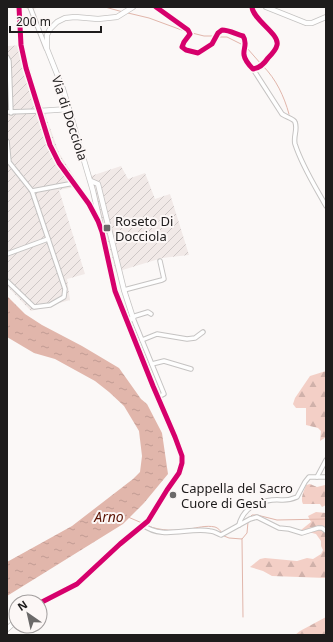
<svg xmlns="http://www.w3.org/2000/svg" width="333" height="642" viewBox="0 0 333 642" font-family="'Noto Sans',sans-serif">
<style>
.industrial{fill:url(#industrial-furrows)}
.forest{fill:url(#forest-firs)}
.water{fill:url(#water-ripples)}
.lines{fill:none;stroke-linecap:round;stroke-linejoin:round}
.stream{stroke:#e1b6ab;stroke-width:1}
.street-casing{stroke:#c5c3c2;stroke-width:5.5}
.secondary-casing{stroke:#c5c3c2;stroke-width:6}
.street{stroke:#fefefe;stroke-width:3.5}
.secondary{stroke:#fefefe;stroke-width:4.5}
.cycleway-casing{stroke:#fcf7f6;stroke-width:8}
.cycleway{stroke:#d6006c;stroke-width:5}
.poi-dot{fill:#6b6969;stroke:#fcf7f6;stroke-width:1.5}
.labels{text-anchor:middle;dominant-baseline:central;stroke-width:4;stroke-linejoin:round;paint-order:stroke}
.street-label{font-size:13px;fill:#1e1c1c;stroke:#fcf7f6}
.poi-label{font-size:13px;fill:#1e1c1c;stroke:#fcf7f6;text-anchor:start}
.water-label{font-size:14px;font-style:italic;fill:#5d1505;stroke:#fcf7f6}
</style>
<defs>
<pattern id="industrial-furrows" width="10" height="10" patternUnits="userSpaceOnUse"><rect width="10" height="10" fill="#f1e9e7"/><path d="M-1 1l2-2M0 10L10 0M9 11l2-2" fill="none" stroke="#cec7c6"/></pattern>
<pattern id="forest-firs" width="22" height="20" patternUnits="userSpaceOnUse"><rect width="22" height="20" fill="#f3cfc6"/><path d="M5 1l3.5 6h-7zM16 11l3.5 6h-7z" fill="#d0b1aa"/></pattern>
<pattern id="water-ripples" width="26" height="14" patternUnits="userSpaceOnUse"><rect width="26" height="14" fill="#e1b6ab"/><path d="M2 4q2-2 4 0t4 0M15 11q2-2 4 0t4 0" fill="none" stroke="#c19c93"/></pattern>
</defs>
<rect width="100%" height="100%" fill="#fbf8f7"/>
<g class="industrial">
<path d="M24 45 25 51 34 83 59 153 80 186 59 190 85 274 67 279 70 300 31 311 7 286V48L8 46Z"/>
<path d="M121 166 128 179 145 173 155 199 170 194 189 255 162 258 116 272 91 176Z"/>
</g>
<g class="forest">
<path d="M326 371V437L320 441 321 431 318 428 306 425V408H296L293 404 295 398 310 376Z"/>
<path d="M325 479 326 505 322 507 320 504H303C300 498 304 491 306 485L310 484 317 487 325 485Z"/>
<path d="M316 512 326 513V578L272 576 263 571 250 567 260 559 265 558 297 561 307 558 313 559 321 554 323 550 321 546V541L316 534 301 530 311 522 308 516Z"/>
<path d="M326 617V635H295L300 631Z"/>
</g>
<path class="water" d="M7 296 25 314 42 325 82 346 119 368 141 399 147 404 162 433 168 474 144 503 123 524 7 596V562L72 526 133 479 140 472 142 456 139 431 124 406 109 392 95 381 55 359 34 353 7 337Z"/>
<g class="lines">
<g class="stream">
<path d="M22 7 29 8"/>
<path d="M105 7 123 12"/>
<path d="M32 8 41 7"/>
<path d="M128 13 149 18 187 32"/>
<path d="M192 33 204 36H215"/>
<path d="M218 37H227L243 45"/>
<path d="M247 48 261 64"/>
<path d="M263 66C276 79 284 96 289 114"/>
<path d="M128 517 142 523"/>
<path d="M248 519 252 515H257L277 520 326 519"/>
<path d="M148 526C161 531 176 531 189 529 197 528 206 525 215 527 218 528 220 530 222 533"/>
<path d="M224 536 229 538 242 539 247 533 248 522"/>
<path d="M242 539 243 617"/>
</g>
<defs>
<g id="street">
<path d="M30 7 46 48"/>
<path d="M7 57 9 61 11 113"/>
<path d="M253 69 282 114C286 117 294 119 295 122 298 130 293 136 295 144 302 166 315 186 326 206"/>
<path d="M7 112 39 111"/>
<path d="M7 141 9 162 32 191 65 289 64 297 50 305 34 307 7 281"/>
<path d="M32 191 74 183"/>
<path d="M7 254 48 239"/>
<path d="M124 290 162 280 164 279 160 261"/>
<path d="M151 314 148 312 135 316 133 318 164 394 158 397"/>
<path d="M142 340 157 334 187 339 195 338 203 332"/>
<path d="M152 364 164 361 191 369"/>
<path d="M317 477H326"/>
<path d="M143 525C162 540 188 527 210 531 214 531 218 534 221 535L250 519 257 517 279 528 289 529 302 533 318 528H322L326 531"/>
<path d="M239 525C243 508 256 502 272 500 283 499 286 502 297 497L305 482 309 477H317L326 460"/>
</g>
<g id="secondary">
<path d="M19 7 21 45 26 68 50 145 59 163 89 204 98 221 102 232 115 291 153 386 175 437 182 456V463L179 473 167 490 148 521 120 544 77 584 40 603"/>
<path d="M156 7 188 30 190 34 184 42 182 47 186 50 198 53 212 44 218 33 222 30C229 30 236 34 243 36 248 43 243 48 244 55 245 61 249 65 253 69 260 68 264 64 268 58 271 55 276 50 277 45 280 34 253 20 252 7"/>
<path d="M266 7 306 23H312L326 17"/>
<path d="M39 111 69 109"/>
<path d="M91 181 98 184 124 290 133 318 127 321"/>
<path d="M100 222 93 191 63 89 47 49V35L50 29 57 22 65 18 75 17 98 19 117 17 133 7"/>
<path d="M7 629 16 621"/>
</g>
</defs>
<use href="#street" class="street-casing"/>
<use href="#secondary" class="secondary-casing"/>
<use href="#street" class="street"/>
<use href="#secondary" class="secondary"/>
<defs>
<g id="cycleway">
<path d="M19 7 21 45 26 68 50 145 59 163 89 204 98 221 102 232 115 291 153 386 175 437 182 456V463L179 473 167 490 148 521 120 544 77 584 40 603"/>
<path d="M156 7 188 30 190 34 184 42 182 47 186 50 198 53 212 44 218 33 222 30C229 30 236 34 243 36 248 43 243 48 244 55 245 61 249 65 253 69 260 68 264 64 268 58 271 55 276 50 277 45 280 34 253 20 252 7"/>
</g>
</defs>
<use href="#cycleway" class="cycleway-casing"/>
<use href="#cycleway" class="cycleway"/>
</g>
<g class="poi-dot">
<rect x="103" y="224" width="8" height="8" rx="2"/>
<circle cx="173" cy="495" r="4"/>
</g>
<g class="labels">
<g class="street-label">
<text transform="translate(70 118) rotate(72)">Via di Docciola</text>
</g>
<g class="poi-label">
<text x="115" y="221">Roseto Di<tspan x="115" dy="15">Docciola</tspan></text>
<text x="181" y="488">Cappella del Sacro<tspan x="181" dy="15">Cuore di Gesù</tspan></text>
</g>
<g class="water-label">
<text x="109" y="516">Arno</text>
</g>
</g>
<rect width="333" height="642" fill="none" stroke="#1e1c1c" stroke-width="16"/>
<g transform="translate(28 614) rotate(326)"><circle r="19" fill="#fcf7f6" stroke="#a39f9f"/>
<path d="M0-3L7 15L0 10L-7 15Z" fill="#6b6969"/>
<text y="-6" font-size="11" font-weight="bold" text-anchor="middle" fill="#1e1c1c">N</text>
</g>
<path d="M10 26v6h91v-6" fill="none" stroke="#1e1c1c" stroke-width="2"/>
<text x="16" y="26" font-size="12" fill="#1e1c1c" stroke="#fcf7f6" stroke-width="3" paint-order="stroke">200 m</text>
</svg>
